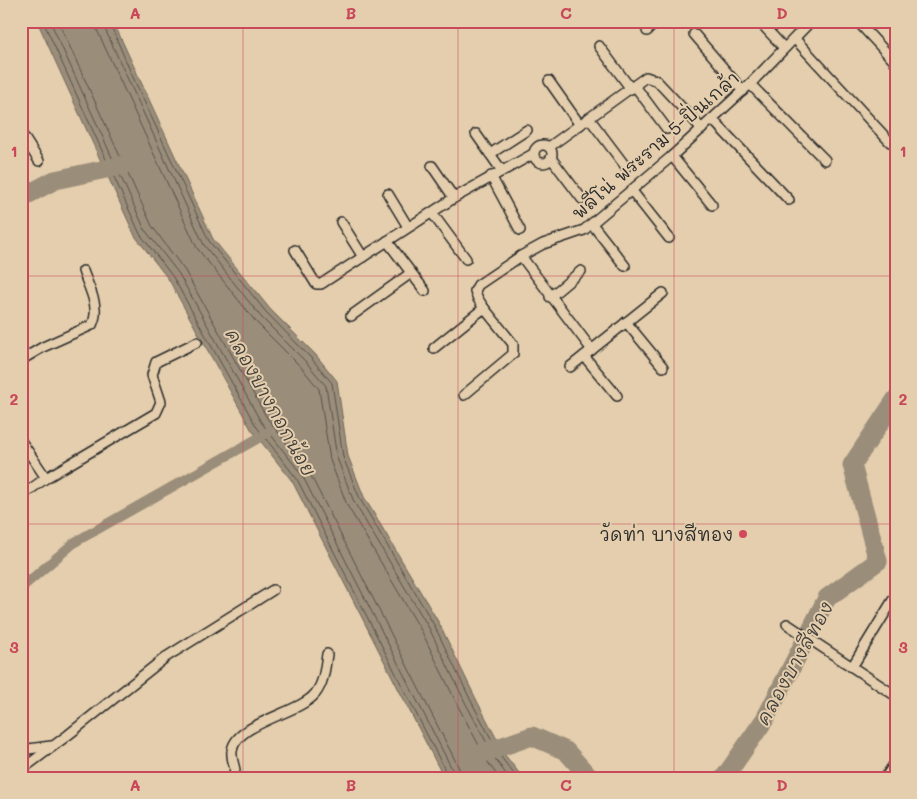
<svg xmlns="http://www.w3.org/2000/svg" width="917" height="799" viewBox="0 0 917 799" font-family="Mali,'Playpen Sans Thai',sans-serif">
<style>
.water{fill:#9a8d7a;stroke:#6e665a}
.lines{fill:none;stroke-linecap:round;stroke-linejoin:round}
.shore{stroke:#57524b;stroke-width:1}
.canal{stroke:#9a8d7a;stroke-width:10}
.river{stroke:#9a8d7a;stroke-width:19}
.street-casing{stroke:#2b2b2b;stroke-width:12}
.secondary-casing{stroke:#2b2b2b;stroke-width:16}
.street{stroke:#e4cead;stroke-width:9}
.secondary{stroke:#e4cead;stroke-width:12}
.grid{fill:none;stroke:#c94859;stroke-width:1;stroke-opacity:0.55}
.poi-dot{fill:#d1495b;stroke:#e4cead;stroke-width:2}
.labels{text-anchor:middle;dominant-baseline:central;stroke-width:4;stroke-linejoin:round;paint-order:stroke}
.street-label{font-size:18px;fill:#2b2b2b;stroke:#e4cead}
.poi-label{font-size:18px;fill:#2b2b2b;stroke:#e4cead;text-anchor:end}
.water-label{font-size:19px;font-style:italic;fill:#413f3b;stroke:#e4cead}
.neatline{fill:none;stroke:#c94859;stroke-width:2}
.grid-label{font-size:16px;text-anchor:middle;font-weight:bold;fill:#c94859}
</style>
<rect width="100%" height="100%" fill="#e4cead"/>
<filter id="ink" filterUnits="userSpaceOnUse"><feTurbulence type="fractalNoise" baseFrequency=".02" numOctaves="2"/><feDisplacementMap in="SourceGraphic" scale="10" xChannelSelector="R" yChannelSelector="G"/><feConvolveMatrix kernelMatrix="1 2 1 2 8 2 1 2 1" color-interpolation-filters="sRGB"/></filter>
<g filter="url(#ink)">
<path class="water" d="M37 21H113L213 239 270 309 315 354 337 381 348 456 364 497 439 623 476 699 505 755 523 778H444L292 481 251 429 169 280 135 236Z"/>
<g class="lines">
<g class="shore">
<path d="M43 21 140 234 173 277 256 426 297 479 447 774 448 778"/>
<path d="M50 21 145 230 179 274 261 422 302 475 453 771 454 778"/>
<path d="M58 21 152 226 185 271 267 418 309 472 459 768 462 778"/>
<path d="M95 21 97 30 197 248 256 322 301 367 319 389 330 460 347 505 422 632 459 708 489 764 499 778"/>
<path d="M103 21 104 27 204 245 261 317 306 362 326 386 337 458 354 502 429 628 466 704 496 760 509 778"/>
<path d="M109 21 131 73 209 241 266 312 311 358 332 383 343 457 360 499 434 625 471 701 501 757 517 778"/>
</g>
<path class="canal" d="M21 588 75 542 269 432"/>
<g class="river">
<path d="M21 198 55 180 129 164"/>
<path d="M477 755 532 736 566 751 590 778"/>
<path d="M724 778 765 719 827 598 878 561 852 465 896 399"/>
</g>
<defs>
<g id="street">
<path d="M759 21 784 48"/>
<path d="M857 21 896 63"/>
<path d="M647 31 657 21"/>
<path d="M694 34 743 91"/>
<path d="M795 39 890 142"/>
<path d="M599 46 631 89"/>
<path d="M549 81 580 125"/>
<path d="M750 84 825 160"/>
<path d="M635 86 667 129"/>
<path d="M589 118 626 167"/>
<path d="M712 119 789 200"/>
<path d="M21 133 39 161"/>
<path d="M476 134 502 171"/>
<circle cx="543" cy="154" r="9"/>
<path d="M549 147 646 77 657 81 702 129"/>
<path d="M490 154 527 130"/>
<path d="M672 156 712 205"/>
<path d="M551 158 582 199"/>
<path d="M432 166 454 198"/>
<path d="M491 176 520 230"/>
<path d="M632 191 669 238"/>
<path d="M388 194 408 227"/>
<path d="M432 213 466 259"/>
<path d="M341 222 363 257"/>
<path d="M592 224 625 266"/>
<path d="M387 241 425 291"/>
<path d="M295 250 316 284H321L454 198 533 154"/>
<path d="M521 256 592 350"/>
<path d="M550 297 581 271"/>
<path d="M351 316 411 273"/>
<path d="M626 322 663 367"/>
<path d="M434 348 484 308 478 299 475 291 478 285 521 256 543 244 584 230 672 156 750 84 811 21"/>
<path d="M584 356 617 396"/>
<path d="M21 360 43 347 92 325C101 308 89 288 83 271"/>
<path d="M570 367 663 293"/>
<path d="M464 395 513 354V344L484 308"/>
<path d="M21 441 46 478"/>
<path d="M21 496 46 478 156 413 161 402 152 375 156 362 197 342"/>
<path d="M787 624 896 696"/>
<path d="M852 667 896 595"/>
<path d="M21 750 51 746"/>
<path d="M21 770 68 735 166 657 273 590"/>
<path d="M232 778 235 770C234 764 231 758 232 751 235 723 300 713 315 694 324 683 325 668 327 654"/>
</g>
<path id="secondary" d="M887 778 896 765"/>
</defs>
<use href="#street" class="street-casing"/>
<use href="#secondary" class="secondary-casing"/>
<use href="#street" class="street"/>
<use href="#secondary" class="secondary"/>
</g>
</g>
<path class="grid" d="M243 21V778M458 21V778M674 21V778M21 276H896M21 524H896"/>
<circle class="poi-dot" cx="743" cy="534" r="5"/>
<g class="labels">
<g class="street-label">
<text transform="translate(655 145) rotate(-41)">พลีโน่ พระราม 5-ปิ่นเกล้า</text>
</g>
<g class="poi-label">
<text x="733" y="534">วัดท่า บางสีทอง</text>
</g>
<g class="water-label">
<text transform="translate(271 402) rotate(61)">คลองบางกอกน้อย</text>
<text transform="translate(794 663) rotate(-61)">คลองบางสีทอง</text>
</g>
</g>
<rect width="917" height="799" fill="none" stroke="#e4cead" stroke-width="55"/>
<rect x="28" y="28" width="862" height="744" class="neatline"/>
<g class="grid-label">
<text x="135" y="19">A</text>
<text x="351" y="19">B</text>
<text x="566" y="19">C</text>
<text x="782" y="19">D</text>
<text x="14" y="157">1</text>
<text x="903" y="157">1</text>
<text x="14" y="405">2</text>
<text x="903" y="405">2</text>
<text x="14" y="653">3</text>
<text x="903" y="653">3</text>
<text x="135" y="791">A</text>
<text x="351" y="791">B</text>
<text x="566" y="791">C</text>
<text x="782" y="791">D</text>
</g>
</svg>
